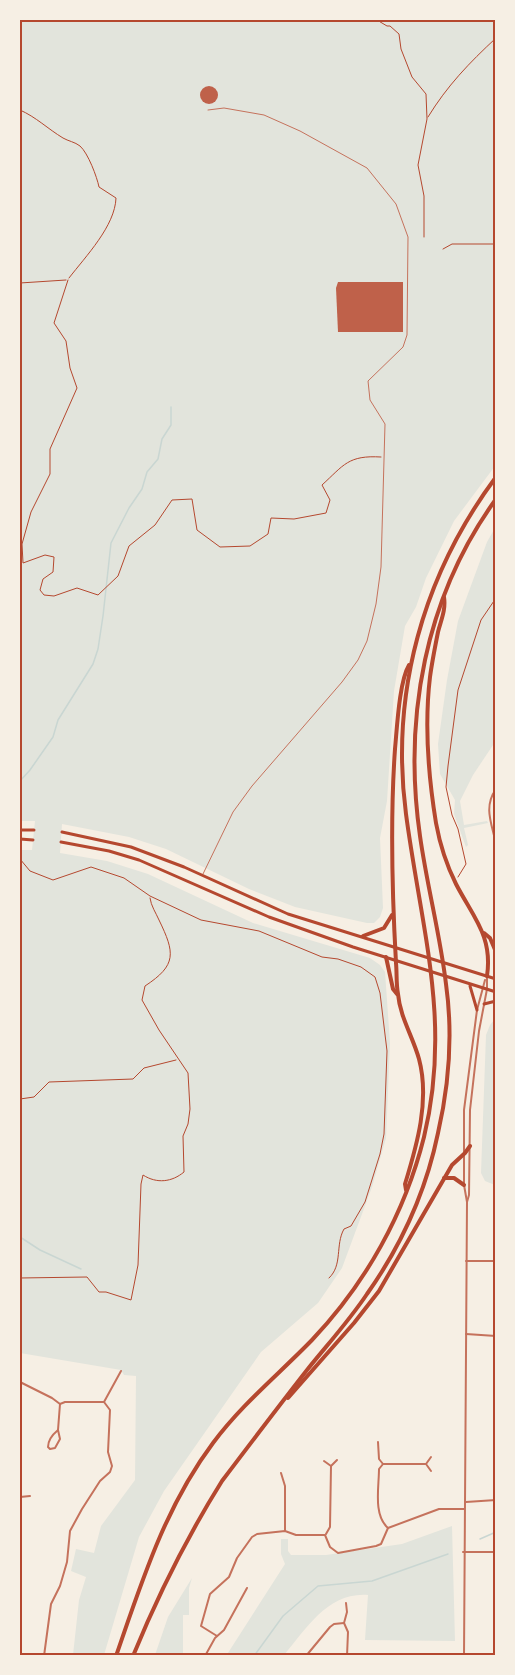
<svg xmlns="http://www.w3.org/2000/svg" width="515" height="1675" viewBox="0 0 515 1675" font-family="'Roboto Condensed',sans-serif">
<style>
.green{fill:#e2e4dc}
.lines{fill:none;stroke-linecap:round;stroke-linejoin:round}
.stream{stroke:#c9d6d2;stroke-width:1.5}
.building{fill:#bf614a}
.path{stroke:#b5482f;stroke-width:1}
.service{stroke:#c5725c;stroke-width:1}
.minor{stroke:#c5725c;stroke-width:2}
.tertiary{stroke:#c5725c;stroke-width:2}
.primary{stroke:#b5482f;stroke-width:3}
.motorway{stroke:#b5482f;stroke-width:4}
.neatline{fill:none;stroke:#b5482f;stroke-width:2}
</style>
<rect width="100%" height="100%" fill="#f6efe4"/>
<g class="green">
<path d="M20 20H495V466L454 521 426 578 416 607 405 626 394 691 387 801 380 838 383 908 380 917 374 923H367L295 907 249 889 166 849 129 837 62 824 60 853 107 861 148 874 253 923 370 958 380 965 385 972 390 1043 386 1138 372 1187 342 1268 318 1303 261 1352 164 1491 139 1537 104 1655H73L79 1600 86 1577 71 1571 76 1549 94 1553 101 1526 135 1480 136 1376 124 1375 121 1370 20 1353V850H32L35 821H20Z"/>
<path d="M495 528V742L473 775 460 801 464 825 487 821 488 823 464 828 468 845 466 847 454 814 455 800 440 774 438 744 447 680 458 621 487 542Z"/>
<path d="M495 1019V1185L485 1181 481 1173 486 1035 490 1025Z"/>
<path d="M452 1526 455 1641 365 1640 368 1595C328 1592 307 1628 284 1655L226 1656 285 1564 281 1554V1539H288V1551L291 1555H326L402 1544Z"/>
<path d="M192 1578 189 1588V1615H183V1655H155L168 1617Z"/>
</g>
<g class="lines">
<g class="stream">
<path d="M20 781 30 770 53 737 58 720 93 664 98 649 103 616 111 543 129 508 142 489 147 472 158 459 162 439 171 425V407"/>
<path d="M20 1237 40 1250 81 1269"/>
<path d="M480 1539 496 1532"/>
<path d="M254 1656 283 1616 318 1586 372 1581 448 1554"/>
</g>
</g>
<g class="building">
<circle cx="209" cy="95" r="9"/>
<path d="M338 282H403V332H338L336 288Z"/>
</g>
<g class="lines">
<g class="path">
<path d="M328 20H332"/>
<path d="M377 20 387 26H390L399 34 401 49 412 77 426 94 427 119 418 165 424 196V237"/>
<path d="M20 110C36 117 48 129 63 138 68 141 75 142 80 146 88 153 97 177 99 187L116 198C115 226 86 256 69 278"/>
<path d="M428 117C447 86 469 63 496 38"/>
<path d="M443 249 452 244H496"/>
<path d="M68 280 54 323 66 341 70 368 77 388 50 449V474L31 512 22 544 23 563 45 555 54 557 53 572 43 579 40 590 44 595 54 596 77 588 98 595 118 576 129 546 155 525 172 500 192 499 197 530 220 547 250 546 268 534 271 518 294 519 326 513 330 500 322 485C344 465 348 455 381 457"/>
<path d="M20 283 66 280"/>
<path d="M20 859 30 871 53 880 91 867 124 878 150 896 201 920 259 931 322 957 338 959 361 967 375 977 380 993 387 1051 384 1134 380 1154 365 1202 351 1226 344 1229C335 1245 343 1265 329 1278"/>
<path d="M458 877 466 864 458 829 452 815 446 787 448 766 458 690 481 620 496 598"/>
<path d="M20 1099 34 1097 49 1082 133 1079 144 1068 176 1060"/>
<path d="M20 1278 87 1277 99 1292H106L131 1300 138 1265 141 1184 143 1175C157 1184 172 1182 184 1172L183 1136 188 1124 190 1109 188 1073 159 1030 142 1000 145 986C177 965 175 953 159 920 156 913 151 906 150 898"/>
</g>
<path class="service" d="M203 874 233 812 252 786 342 682 358 660 367 641 376 604 381 567 385 424 370 400 368 381 403 347 407 335 408 237 396 204 367 168 300 131 264 115 224 108 208 110"/>
<g class="minor">
<path d="M496 789C483 807 492 824 496 844"/>
<path d="M466 1261H496"/>
<path d="M466 1334 496 1336"/>
<path d="M20 1382 52 1398 60 1404 65 1402H104L110 1410 108 1452 112 1466 110 1472 100 1481 82 1509 70 1531 67 1562 60 1586 51 1604 44 1656"/>
<path d="M104 1402 121 1371"/>
<path d="M58 1430 60 1439 55 1448 50 1449 48 1447C48 1440 52 1435 58 1430Z"/>
<path d="M58 1430 60 1404"/>
<path d="M378 1442 379 1459 383 1464"/>
<path d="M431 1457 426 1464 431 1471"/>
<path d="M324 1461 331 1466 337 1460"/>
<path d="M496 1464V1473"/>
<path d="M281 1473 285 1486V1531"/>
<path d="M20 1497 30 1496"/>
<path d="M466 1502 496 1500"/>
<path d="M388 1528C373 1515 379 1487 379 1469L383 1464H426"/>
<path d="M326 1534 330 1527 331 1466"/>
<path d="M346 1603 347 1612 344 1623 348 1632 347 1656"/>
<path d="M217 1636 201 1626 210 1594 229 1577 237 1558 252 1537 257 1534 285 1531 296 1535H325L330 1547 338 1553 376 1546 381 1544 388 1528 439 1509H464"/>
<path d="M205 1656 215 1638 224 1630 247 1588"/>
<path d="M306 1656 330 1627 334 1624 344 1623"/>
</g>
<g class="tertiary">
<path d="M467 1202 464 1185V1110L477 1010 485 980"/>
<path d="M463 1552H496"/>
<path d="M464 1656 467 1202 469 1195 470 1110 479 1031 487 989V976"/>
</g>
<g class="primary">
<path d="M20 830H34"/>
<path d="M62 832 131 847 184 867 288 914 496 979"/>
<path d="M20 839 33 840"/>
<path d="M61 842 109 851 139 860 269 917 353 947 496 992"/>
<path d="M470 986 477 1010"/>
<path d="M484 1004 496 1001"/>
</g>
<g class="motorway">
<path d="M444 597C446 610 441 620 438 632 435 647 432 662 430 677 424 727 428 774 436 823 440 845 446 864 456 884 473 917 493 936 487 976"/>
<path d="M484 933 490 938 496 952"/>
<path d="M363 936 384 928 392 915"/>
<path d="M386 957 393 989 397 994"/>
<path d="M444 1178H454L464 1185"/>
<path d="M406 1190 405 1184C417 1145 430 1100 419 1059 413 1037 400 1017 398 994 396 984 397 973 396 963 392 892 390 820 395 749 397 729 399 682 409 665"/>
<path d="M288 1398 354 1323 379 1291 452 1165 465 1153 470 1146"/>
<path d="M116 1656C142 1581 165 1507 213 1443 242 1404 278 1375 312 1340 366 1283 405 1213 424 1137 452 1021 421 928 406 814 390 693 423 575 496 477"/>
<path d="M133 1656C158 1595 187 1537 222 1481 250 1444 278 1407 307 1370 327 1345 349 1321 367 1294 401 1246 426 1191 438 1133 449 1085 453 1034 446 984 440 934 427 886 420 836 403 718 425 597 496 499"/>
</g>
</g>
<rect width="515" height="1675" fill="none" stroke="#f6efe4" stroke-width="42"/>
<rect x="21" y="21" width="473" height="1633" class="neatline"/>
</svg>
